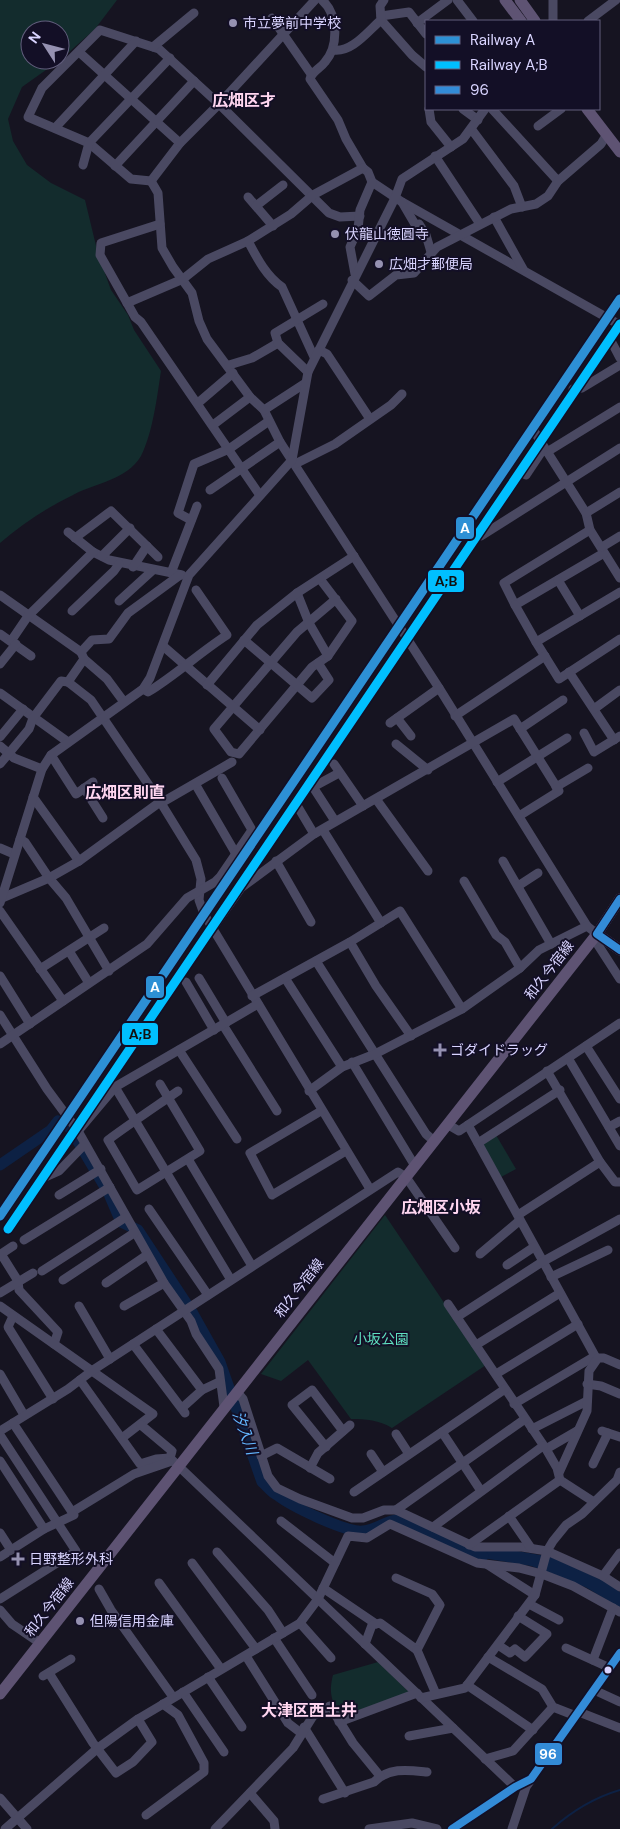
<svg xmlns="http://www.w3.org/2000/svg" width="620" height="1829" viewBox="0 0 620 1829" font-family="'DM Sans','Noto Sans JP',sans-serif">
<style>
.green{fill:#132c2d}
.water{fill:#0d2144}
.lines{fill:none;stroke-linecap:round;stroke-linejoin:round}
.stream{stroke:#0d2144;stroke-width:2}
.river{stroke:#0d2144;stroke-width:11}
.minor{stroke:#4a4962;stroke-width:9}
.major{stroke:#5e5373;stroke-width:11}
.bus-1-casing{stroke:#130f26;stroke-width:11}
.bus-1{stroke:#338bd7;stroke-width:8}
.rail-1-casing{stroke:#130f26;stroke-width:12}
.rail-2-casing{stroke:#130f26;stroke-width:12}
.rail-1{stroke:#2d90d5;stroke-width:9}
.rail-2{stroke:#00bfff;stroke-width:9}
.poi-dot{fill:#9591b1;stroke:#130f26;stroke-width:2}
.bus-dot{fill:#d9d4ff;stroke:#130f26;stroke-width:2}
.labels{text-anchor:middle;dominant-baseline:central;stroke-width:4;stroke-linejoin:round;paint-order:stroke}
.poi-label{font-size:14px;fill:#d9d4ff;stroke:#130f26;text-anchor:start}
.street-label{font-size:14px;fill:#d9d4ff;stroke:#130f26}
.park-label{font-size:14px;fill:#5fe0c0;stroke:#130f26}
.water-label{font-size:15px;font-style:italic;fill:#62b6ff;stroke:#130f26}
.quarter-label{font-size:16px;font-weight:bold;fill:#ffd6f0;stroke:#130f26}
.line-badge{stroke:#130f26;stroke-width:2}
.badge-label{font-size:14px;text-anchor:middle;font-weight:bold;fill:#fff}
.pale-badge-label{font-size:14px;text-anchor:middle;font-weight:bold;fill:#111}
</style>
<rect width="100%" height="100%" fill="#161421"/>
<g class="green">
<path d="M0 0H117L95 29 60 60V30H30V60H60L22 87 8 119 13 141 27 165 51 183 85 200 98 254 111 290 128 315 134 330 161 371C157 397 153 432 141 456 127 480 95 483 73 495 46 508 22 524 0 543Z"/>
<path d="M496 1135 516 1169 501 1177 482 1144Z"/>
<path d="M385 1215 486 1365 392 1428C379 1420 366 1419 351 1419L308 1360 281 1381 261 1374Z"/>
<path d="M378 1662 410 1693 343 1719C332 1703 328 1694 333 1675Z"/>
</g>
<path class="water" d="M452 1539 551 1557 604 1581 620 1592V1608L587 1588 551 1573 531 1566 476 1557Z"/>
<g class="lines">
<path class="stream" d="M552 1829C572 1811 593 1798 620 1790"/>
<path class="river" d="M0 1165 51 1130 58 1121 70 1128 109 1194 121 1222 138 1230 192 1312 220 1362 262 1482C267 1486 271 1492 277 1495 291 1506 346 1533 363 1531 378 1530 388 1518 403 1520L469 1552 483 1556"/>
<g class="minor">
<path d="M315 0 219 104 329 213 340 217 360 216"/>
<path d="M322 0C338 14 339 46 325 62 320 69 312 71 310 79L338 120 346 139 363 168 368 172 372 182 402 202 620 325 610 339 620 358"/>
<path d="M457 0 473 21"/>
<path d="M381 16 409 12 426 34"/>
<path d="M272 18 311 74"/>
<path d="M381 20 412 55 426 67"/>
<path d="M553 21V0"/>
<path d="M588 21 616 0"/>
<path d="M417 23 448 0"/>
<path d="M100 30 159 49 219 104 180 143 151 181 131 179 89 143 28 117 42 88Z"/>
<path d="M153 47 194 13"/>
<path d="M333 50C352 53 368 31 381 20L380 6 384 0"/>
<path d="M79 52 180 143"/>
<path d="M429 109 431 122 451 147"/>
<path d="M463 109 478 120"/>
<path d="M492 109 558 181"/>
<path d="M538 126 561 109"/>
<path d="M55 128 136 41"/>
<path d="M472 130 514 186 522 207"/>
<path d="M435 156 480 224"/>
<path d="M83 165 89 143 170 58"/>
<path d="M115 166 194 81"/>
<path d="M151 181 158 193 162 248 173 267 192 293 199 321 207 339 250 397 264 410 280 442 439 688 587 926 597 934 598 945 620 979"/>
<path d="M248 197 273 226"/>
<path d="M402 202 416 226 419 224 426 235 431 252"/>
<path d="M256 206 283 185"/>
<path d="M494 217 523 269"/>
<path d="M160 224 101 243 100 255 135 317 141 322 259 494"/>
<path d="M248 241C257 258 266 276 282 287L314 357"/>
<path d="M355 274 350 247 358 229 360 210 372 182"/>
<path d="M352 280 369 296 396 275 414 273 437 247 511 209 536 204 548 196 558 181 601 144 607 134"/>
<path d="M127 303 183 279 208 259 248 241 291 214 313 195 363 168"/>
<path d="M319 350 327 354 370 419"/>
<path d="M229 365 252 358 278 343"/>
<path d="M308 372 278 343 275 333 323 304"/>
<path d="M573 389 582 388 620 365"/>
<path d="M198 403 233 373"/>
<path d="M264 410 304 384"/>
<path d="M213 425 250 397"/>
<path d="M534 431 586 513 590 530 620 578"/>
<path d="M547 452 620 407"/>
<path d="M295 464 335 444 391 405 402 394"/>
<path d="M526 475 544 448"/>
<path d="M210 490 280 442"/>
<path d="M586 513 620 492"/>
<path d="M191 520 178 513 194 464 229 449 269 421"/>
<path d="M590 530 504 583 515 605 604 553"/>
<path d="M68 532 93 552 109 560 182 575"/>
<path d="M481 536 620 448"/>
<path d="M75 538 111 511 158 557"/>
<path d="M602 547 620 536"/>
<path d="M102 556 130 528"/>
<path d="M133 567 147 546"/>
<path d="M171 573 197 506"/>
<path d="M320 579 352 621 328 656 312 667 239 754 231 752 214 729 297 632 336 599"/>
<path d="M558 580 580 616"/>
<path d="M620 592 536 642 559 679 620 639"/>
<path d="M297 593 309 623 328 656"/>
<path d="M0 595 81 652"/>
<path d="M119 601 153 570"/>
<path d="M515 605 536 642"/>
<path d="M72 611 114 571 119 564"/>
<path d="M0 634 31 656"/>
<path d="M244 640 312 698 329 680 318 663"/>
<path d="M11 641 28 616 93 552"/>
<path d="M163 646 260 730"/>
<path d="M84 659 107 679 124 702"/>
<path d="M0 664 16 644"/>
<path d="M569 672 614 740"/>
<path d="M68 682 91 700 161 803 196 860 201 879 199 900 204 914 370 1189"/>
<path d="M207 685 257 625 297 593 354 556"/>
<path d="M143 689 148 692C176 675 199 653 227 635L196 590"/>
<path d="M0 693 68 742"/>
<path d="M594 709 620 690"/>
<path d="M455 716 545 656"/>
<path d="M397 718 411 736"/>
<path d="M390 723 439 688"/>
<path d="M520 729 563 700"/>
<path d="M584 733 594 752 620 736"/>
<path d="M0 737 23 709"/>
<path d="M396 744 428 770"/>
<path d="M0 746 14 758 42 769"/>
<path d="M51 755 76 794 93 782"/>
<path d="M0 764 29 729 33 718 61 681 68 682 84 659 81 652 92 640 109 639 128 613 180 575"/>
<path d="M334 764 363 806"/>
<path d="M497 782 567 738"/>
<path d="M197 787 236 854"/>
<path d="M313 787 335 821"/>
<path d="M556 787 588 768"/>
<path d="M84 788 103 818"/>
<path d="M33 797 79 861"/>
<path d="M376 799 428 871"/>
<path d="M161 803 232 762"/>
<path d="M323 830 381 923"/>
<path d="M314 834 295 802 306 788 313 787 339 773"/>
<path d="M20 839 25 842 49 878 66 898 109 971"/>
<path d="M0 848 14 854"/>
<path d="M276 861 311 922"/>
<path d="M503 861 551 944"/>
<path d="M464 881 496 935 505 942 520 968"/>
<path d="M518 886 538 873"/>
<path d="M2 898 49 878 79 861 160 802"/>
<path d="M0 903 42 769 51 755 143 689 150 678 189 575 292 460 308 372 395 198 402 179 463 139 485 109"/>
<path d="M0 911 63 1001"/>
<path d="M213 928 241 888 314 834 514 719 559 791 519 816"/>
<path d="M350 942 376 986 411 1036"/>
<path d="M69 951 89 983"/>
<path d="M316 961 426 1134 434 1141"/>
<path d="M40 969 104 928"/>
<path d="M0 976 30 1024"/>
<path d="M199 978 226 1023"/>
<path d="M285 978 342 1067"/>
<path d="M186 982 214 1030"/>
<path d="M252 996 350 942 400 911 462 1009"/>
<path d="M0 1015 47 1089 78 1131 164 1283 191 1321 196 1334 219 1369 224 1407"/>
<path d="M223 1025 277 1111"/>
<path d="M0 1044 147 944 187 898 215 882 220 877 252 830 222 778"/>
<path d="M586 1046 620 1099"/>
<path d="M179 1050 237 1139"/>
<path d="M568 1058 620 1146"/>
<path d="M352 1062 415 1166"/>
<path d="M160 1084 200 1151 137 1190 108 1140C131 1123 155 1107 178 1091"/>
<path d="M115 1087 231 1280"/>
<path d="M309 1091 342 1067 375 1054 462 1009 520 968 539 950 587 926"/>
<path d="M321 1111 250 1153 272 1195 346 1151"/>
<path d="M447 1124 459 1131 620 1023"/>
<path d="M468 1125 595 1356 514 1404"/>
<path d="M609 1127 620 1121"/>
<path d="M78 1131 115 1087 258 1004"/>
<path d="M478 1143 560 1090"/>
<path d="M188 1159 252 1266"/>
<path d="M600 1162 615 1182H620"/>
<path d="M41 1179 59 1171 85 1144"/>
<path d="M59 1195 101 1169"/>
<path d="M149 1209 208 1295"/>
<path d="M518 1215 600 1162 547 1071"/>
<path d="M24 1240 110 1187"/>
<path d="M13 1246 1 1254 18 1281 19 1290 58 1332 54 1344"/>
<path d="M480 1254 519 1221"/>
<path d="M507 1265 534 1247"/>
<path d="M42 1271 126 1217"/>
<path d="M551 1277 608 1250"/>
<path d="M63 1280 134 1233"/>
<path d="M106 1283 147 1255"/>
<path d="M0 1293 33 1273"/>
<path d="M448 1304 546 1449 557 1468 560 1480 594 1502"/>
<path d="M0 1306 153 1414 122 1438"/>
<path d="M79 1306 110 1359"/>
<path d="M124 1306 164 1283"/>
<path d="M13 1316 8 1327 53 1399"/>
<path d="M457 1317 542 1262 620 1219"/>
<path d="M156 1329 202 1390"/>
<path d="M133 1344 185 1413"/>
<path d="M476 1345 560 1293"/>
<path d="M0 1374 24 1415"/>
<path d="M496 1374 578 1324"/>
<path d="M80 1380 140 1464 156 1459 170 1458 515 1787"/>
<path d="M587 1384 601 1386 620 1394"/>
<path d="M237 1392 243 1399 268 1476 277 1488 300 1499 352 1518H363L384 1510H396L475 1547H522L547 1551 603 1576 620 1587"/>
<path d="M182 1408 202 1390 219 1382"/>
<path d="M141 1425 172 1451 170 1458"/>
<path d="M532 1429 587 1401"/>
<path d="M0 1431 68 1389 93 1370 398 1172 406 1177 455 1248"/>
<path d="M602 1431 620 1437"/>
<path d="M442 1432 481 1491"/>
<path d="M396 1434 409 1454"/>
<path d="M0 1435 76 1551 0 1599"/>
<path d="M326 1447 292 1405 312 1390 343 1431"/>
<path d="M546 1449 577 1431"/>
<path d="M371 1454 383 1472"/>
<path d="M261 1456 277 1448 330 1479"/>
<path d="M0 1461 44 1529"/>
<path d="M593 1464 608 1433"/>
<path d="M310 1468 318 1453 350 1425"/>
<path d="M559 1473 587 1411 589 1371 598 1358H604L620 1365"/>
<path d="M354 1492 505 1389"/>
<path d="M396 1510 525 1419"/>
<path d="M72 1512 134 1474 169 1462"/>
<path d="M509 1516 531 1548"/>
<path d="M281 1521 335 1563"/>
<path d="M433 1527 543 1446"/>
<path d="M0 1533 11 1550"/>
<path d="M469 1545 560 1480"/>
<path d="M217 1552 268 1610 283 1633"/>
<path d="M0 1557 44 1529 74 1515 13 1423"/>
<path d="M192 1563 256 1649"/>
<path d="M488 1565 535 1595"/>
<path d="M603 1576 620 1553"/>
<path d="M159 1583 221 1669"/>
<path d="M323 1588 376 1624"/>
<path d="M99 1589 111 1610 173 1697"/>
<path d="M529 1604 559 1620"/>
<path d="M0 1610 12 1624 40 1643"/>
<path d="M300 1623 331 1658"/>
<path d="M274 1638 312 1695"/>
<path d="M365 1644 372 1625 380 1623 417 1650 440 1605 432 1594 396 1578"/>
<path d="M498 1645 510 1653 515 1649 525 1657 547 1634 518 1616"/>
<path d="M566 1648 610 1668"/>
<path d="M417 1650 436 1694"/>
<path d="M246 1656 288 1723 301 1733"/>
<path d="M488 1657 542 1689 553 1707 576 1716"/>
<path d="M593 1660 613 1608"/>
<path d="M49 1673 93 1743 116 1773 133 1762 152 1742 138 1719"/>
<path d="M43 1676 71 1659"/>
<path d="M208 1677 242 1727"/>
<path d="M467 1685 533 1730"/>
<path d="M594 1690 620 1702"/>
<path d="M183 1692 224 1752"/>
<path d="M421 1698 465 1688 535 1595 547 1551 553 1541 566 1525 582 1514 617 1480 620 1472"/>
<path d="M579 1712 620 1728"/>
<path d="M339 1722 417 1693"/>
<path d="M304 1727 345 1793"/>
<path d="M409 1736 453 1728"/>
<path d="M485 1759 513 1751 553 1707"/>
<path d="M250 1793 274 1821 275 1829"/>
<path d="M0 1798 27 1829"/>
<path d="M323 1799 374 1782C389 1767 408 1770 427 1772"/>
<path d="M146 1815 204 1772V1763L178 1715 163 1704"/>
<path d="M5 1829 98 1748 138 1719 300 1623 318 1599 348 1536 367 1538 390 1524 477 1563 519 1568 542 1574 573 1586 620 1612"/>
<path d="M215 1829 293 1748 313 1716 330 1706 353 1743 380 1776"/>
<path d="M369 1829 412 1823 437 1829"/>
<path d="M452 1829 520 1784"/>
<path d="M512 1829 526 1787 620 1653"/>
</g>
<g class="major">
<path d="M505 0 521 21"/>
<path d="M520 0 535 21"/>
<path d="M587 109 620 152"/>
<path d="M597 934 620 950"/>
<path d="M0 1694 597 934 620 899"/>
</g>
<defs>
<g id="bus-1">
<path d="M620 899 597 934 620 950"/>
<path d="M452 1829 515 1787 531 1779 620 1653"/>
</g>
</defs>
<use href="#bus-1" class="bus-1-casing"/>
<use href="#bus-1" class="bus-1"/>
<defs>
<path id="rail-1" d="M0 1216 620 299"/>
<path id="rail-2" d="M8 1229 620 324"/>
</defs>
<use href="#rail-1" class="rail-1-casing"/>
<use href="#rail-2" class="rail-2-casing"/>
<use href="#rail-1" class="rail-1"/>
<use href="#rail-2" class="rail-2"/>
</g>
<g class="poi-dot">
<circle cx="233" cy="23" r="5"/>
<circle cx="335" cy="234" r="5"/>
<circle cx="379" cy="264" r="5"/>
<path d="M437.5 1042.5h5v5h5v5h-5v5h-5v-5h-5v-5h5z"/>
<path d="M15.5 1551.5h5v5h5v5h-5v5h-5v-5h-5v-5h5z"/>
<circle cx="80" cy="1621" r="5"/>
</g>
<circle class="bus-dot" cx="608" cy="1670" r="4.5"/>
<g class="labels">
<g class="poi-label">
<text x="243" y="23">市立夢前中学校</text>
<text x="345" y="234">伏龍山徳圓寺</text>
<text x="389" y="264">広畑才郵便局</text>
<text x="450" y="1050">ゴダイドラッグ</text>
<text x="29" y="1559">日野整形外科</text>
<text x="90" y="1621">但陽信用金庫</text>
</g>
<g class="street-label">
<text transform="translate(549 970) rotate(-52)">和久今宿線</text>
<text transform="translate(299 1288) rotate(-52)">和久今宿線</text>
<text transform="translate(49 1607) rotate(-52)">和久今宿線</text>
</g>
<g class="park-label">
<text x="381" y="1339">小坂公園</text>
</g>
<g class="water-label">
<text transform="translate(245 1433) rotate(70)">汐入川</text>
</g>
<g class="quarter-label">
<text x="244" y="100">広畑区才</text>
<text x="125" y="792">広畑区則直</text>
<text x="441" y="1207">広畑区小坂</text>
<text x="309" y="1710">大津区西土井</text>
</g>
</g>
<g class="line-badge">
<rect x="455" y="516" width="20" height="24" rx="5" fill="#2d90d5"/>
<rect x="427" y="569" width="38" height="24" rx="5" fill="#00bfff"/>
<rect x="145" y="975" width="20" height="24" rx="5" fill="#2d90d5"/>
<rect x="121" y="1022" width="38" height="24" rx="5" fill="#00bfff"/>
<rect x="534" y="1742" width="29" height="24" rx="5" fill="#338bd7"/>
</g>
<g class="badge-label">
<text x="465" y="533">A</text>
<text x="155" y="992">A</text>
<text x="548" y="1759">96</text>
</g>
<g class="pale-badge-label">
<text x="446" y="586">A;B</text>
<text x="140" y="1039">A;B</text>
</g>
<rect x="425" y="20" width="175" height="90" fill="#130f26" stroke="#625e7d"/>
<rect x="435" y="36" width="25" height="8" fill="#2d90d5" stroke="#625e7d"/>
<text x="470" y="45" font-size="15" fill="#d9d4ff">Railway A</text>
<rect x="435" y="61" width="25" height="8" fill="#00bfff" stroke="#625e7d"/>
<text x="470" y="70" font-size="15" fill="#d9d4ff">Railway A;B</text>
<rect x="435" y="86" width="25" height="8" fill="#338bd7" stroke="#625e7d"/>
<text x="470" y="95" font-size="15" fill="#d9d4ff">96</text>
<g transform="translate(45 45) rotate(306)"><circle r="24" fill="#130f26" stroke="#625e7d"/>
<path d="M0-4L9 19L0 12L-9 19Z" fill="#9591b1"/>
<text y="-8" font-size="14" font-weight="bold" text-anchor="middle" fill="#d9d4ff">N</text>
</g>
</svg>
